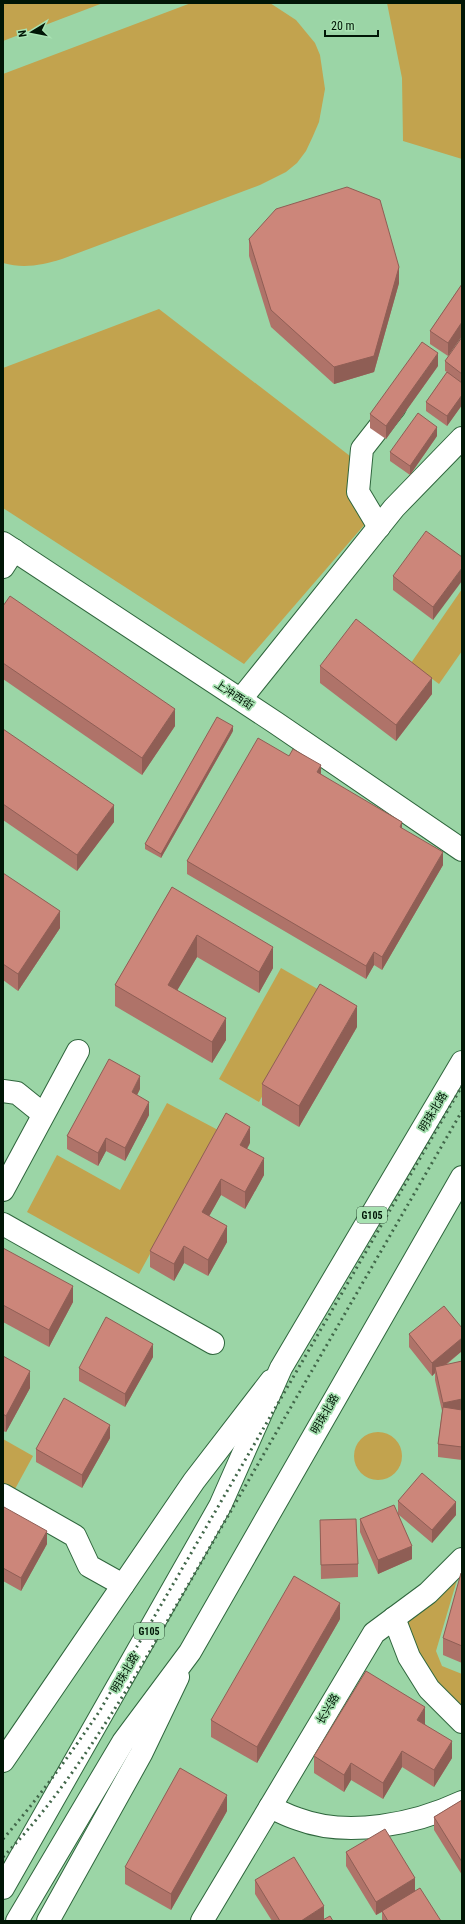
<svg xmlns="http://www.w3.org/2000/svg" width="465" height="1924" viewBox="0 0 465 1924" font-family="'Roboto Condensed','Noto Sans SC',sans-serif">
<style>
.green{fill:#c2a34e}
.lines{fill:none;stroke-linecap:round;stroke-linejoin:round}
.minor-casing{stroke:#2f663d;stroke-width:24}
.major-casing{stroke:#2f663d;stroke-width:24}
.highway-casing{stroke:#2f663d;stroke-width:24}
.minor{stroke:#fff;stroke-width:22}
.major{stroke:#fff;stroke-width:22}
.highway{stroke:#fff;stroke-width:22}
.rail{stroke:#416649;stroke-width:3;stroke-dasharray:2 4;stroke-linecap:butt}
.wall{fill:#af7369}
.shaded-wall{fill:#8f5e55}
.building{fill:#cc867a;stroke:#8f5e55}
.labels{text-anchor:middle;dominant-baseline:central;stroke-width:3.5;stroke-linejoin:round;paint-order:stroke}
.shield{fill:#a8e2b2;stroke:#33533a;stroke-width:1}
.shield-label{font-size:10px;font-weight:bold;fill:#011606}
.street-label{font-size:11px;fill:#011606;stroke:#a8e2b2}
</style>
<rect width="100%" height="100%" fill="#9bd5a6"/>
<g class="green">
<path d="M3 3H103L3 41Z"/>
<path d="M191 3H270L296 20 315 43 320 55 325 89 319 122 313 136 306 151 297 163 286 172 260 185 62 259C42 265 24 269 3 263V74Z"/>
<path d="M387 3H462V159L403 141 402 78Z"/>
<path d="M159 309 350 456 378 509 244 664 3 508V368Z"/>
<path d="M462 589V651L439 684 411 663Z"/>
<path d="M281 968 321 991 259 1102 219 1079Z"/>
<path d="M167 1103 218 1130 139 1274 27 1212 57 1155 120 1190Z"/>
<circle cx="378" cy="1456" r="24"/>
<path d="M3 1439 33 1456 3 1511Z"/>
<path d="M457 1580 436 1651 442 1666 462 1674V1714L435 1686 401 1621 441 1589Z"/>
</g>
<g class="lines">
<defs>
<g id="minor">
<path d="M379 527 358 492 362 449 395 407"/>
<path d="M3 543 276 723 462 850"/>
<path d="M3 567 14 550"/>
<path d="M241 699 394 508 462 438"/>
<path d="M3 1091 17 1093 43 1114"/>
<path d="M3 1190 78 1051"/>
<path d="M3 1224 213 1343"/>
<path d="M3 1495 75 1536 89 1566 123 1585"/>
<path d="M394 1618 409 1657 429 1689 462 1722"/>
<path d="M270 1807C279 1811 288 1816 298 1819 348 1838 415 1824 462 1802"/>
<path d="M202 1921 374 1633 428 1593 462 1559"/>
</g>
<g id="major">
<path d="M3 1761 194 1481 271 1381"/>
<path d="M48 1921 141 1754 178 1677"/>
</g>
<g id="highway">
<path d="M3 1888 220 1506 281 1368 462 1062"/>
<path d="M17 1921 123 1742 190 1652 462 1177"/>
</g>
</defs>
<use href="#minor" class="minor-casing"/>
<use href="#major" class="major-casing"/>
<use href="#highway" class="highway-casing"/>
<use href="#minor" class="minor"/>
<use href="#major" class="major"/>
<use href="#highway" class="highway"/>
<g class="rail">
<path d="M3 1839C38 1799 69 1756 99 1712L462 1086"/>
<path d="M3 1857C57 1801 98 1736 139 1670L462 1111"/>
</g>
</g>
<g class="wall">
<path d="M249 239 399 283 374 372 334 384 271 327 249 256Z"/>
<path d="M462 284V336L448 356 430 344V331Z"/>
<path d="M462 337V405L447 426 426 411V402L447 372 445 371V361Z"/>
<path d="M438 366 386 439 370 428V414Z"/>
<path d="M437 436 410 475 390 461V452Z"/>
<path d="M462 557 433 620 393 590V576Z"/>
<path d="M3 606 175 726 142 775 3 679Z"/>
<path d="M320 666 432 694 396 741 320 683Z"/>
<path d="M3 729 114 822 77 871 3 820Z"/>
<path d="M233 731 161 858 145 849V844Z"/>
<path d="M289 756 321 774 402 828 443 865 382 970 374 965 366 979 187 874V861Z"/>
<path d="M3 873 60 928 18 991 3 980Z"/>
<path d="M172 887 273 968 259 993 197 957 177 990 226 1040 212 1063 115 1006V985Z"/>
<path d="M357 1027 299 1127 262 1105V1084Z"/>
<path d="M140 1089 137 1095 149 1115 125 1161 106 1151 98 1166 67 1149V1136Z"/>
<path d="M250 1143 247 1149 264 1175 245 1209 221 1195 209 1216 227 1242 208 1276 184 1263 174 1281 150 1267V1251Z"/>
<path d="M3 1248 73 1302 49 1347 3 1322Z"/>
<path d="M462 1328V1351L446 1365 462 1361V1460L438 1457V1444L442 1411 435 1380V1373L432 1376 409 1347V1334Z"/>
<path d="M3 1356 30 1388 6 1432 3 1431Z"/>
<path d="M153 1357 125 1407 79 1381V1368Z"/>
<path d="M110 1438 82 1488 36 1462V1449Z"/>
<path d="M398 1501 456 1515 432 1543 399 1515 412 1559 378 1574 360 1532V1519L398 1513Z"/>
<path d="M3 1509 47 1544 21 1591 3 1581Z"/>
<path d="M320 1520 358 1564V1577L321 1579Z"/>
<path d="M462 1573V1663L443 1655V1638Z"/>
<path d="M340 1619 257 1763 211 1737V1720Z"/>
<path d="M425 1724 452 1758 434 1787 402 1767 383 1799 351 1780 344 1792 314 1773V1756Z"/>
<path d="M462 1800V1875L434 1830V1817Z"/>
<path d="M227 1811 171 1910 125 1884V1867Z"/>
<path d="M346 1852 415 1891 441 1921H382V1912L376 1915 346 1866Z"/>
<path d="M255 1880 324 1919 333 1921H272L255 1894Z"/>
</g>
<g class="shaded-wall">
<path d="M399 267V283L374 372 334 384V367Z"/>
<path d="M462 322V336L448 356V343Z"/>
<path d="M438 353V366L386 439V426Z"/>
<path d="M462 395V405L447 426V416Z"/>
<path d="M437 427V436L410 475V466Z"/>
<path d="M462 568V581L433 620V607Z"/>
<path d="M432 678V694L396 741V725Z"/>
<path d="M175 709V726L142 775V758Z"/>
<path d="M233 726V731L161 858V854Z"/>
<path d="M321 765V778L317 772Z"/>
<path d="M114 805V822L77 871V855Z"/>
<path d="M402 822V835L400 827Z"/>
<path d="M443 852V865L382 970V957Z"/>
<path d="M60 911V928L18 991V974Z"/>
<path d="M197 935V957L168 1006V985Z"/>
<path d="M273 947V968L259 993V972Z"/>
<path d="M374 952V965L366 979V966Z"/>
<path d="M357 1006V1027L299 1127V1106Z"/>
<path d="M226 1018V1040L212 1063V1042Z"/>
<path d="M140 1076V1089L132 1105V1092Z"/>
<path d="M149 1102V1115L125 1161V1148Z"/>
<path d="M250 1127V1143L240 1161V1145Z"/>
<path d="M106 1138V1151L98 1166V1153Z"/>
<path d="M264 1158V1175L245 1209V1192Z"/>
<path d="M221 1179V1195L202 1229V1212Z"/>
<path d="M227 1226V1242L208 1276V1260Z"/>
<path d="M184 1246V1263L174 1281V1264Z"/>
<path d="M73 1286V1302L49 1347V1330Z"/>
<path d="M462 1338V1351L436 1372 435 1367V1373L432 1376V1363Z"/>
<path d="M153 1344V1357L125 1407V1394Z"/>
<path d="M30 1371V1388L6 1432V1416Z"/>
<path d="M462 1399V1412L443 1416V1403Z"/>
<path d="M110 1425V1438L82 1488V1475Z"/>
<path d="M456 1502V1515L432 1543V1530Z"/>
<path d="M47 1531V1544L21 1591V1578Z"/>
<path d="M412 1546V1559L378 1574V1560Z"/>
<path d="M340 1603V1619L257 1763V1747Z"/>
<path d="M425 1707V1724L417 1736V1720Z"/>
<path d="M452 1741V1758L434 1787V1770Z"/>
<path d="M402 1751V1767L383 1799V1783Z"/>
<path d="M351 1763V1780L344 1792V1775Z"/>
<path d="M227 1795V1811L171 1910V1894Z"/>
<path d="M415 1878V1892L376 1915V1902Z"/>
<path d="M324 1906V1920L322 1921H301Z"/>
</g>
<g class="building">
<path d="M347 187 380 200 399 267 374 356 334 367 271 310 249 239 276 209Z"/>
<path d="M462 284V322L448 343 430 331Z"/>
<path d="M462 337V374L445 361Z"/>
<path d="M422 342 438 353 386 426 370 414Z"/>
<path d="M447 372 462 383V395L447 416 426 402Z"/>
<path d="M418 413 437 427 410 466 390 452Z"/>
<path d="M426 531 462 557V568L433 607 393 576Z"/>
<path d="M10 596 175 709 142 758 3 663V606Z"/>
<path d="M356 619 432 678 396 725 320 666Z"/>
<path d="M217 717 233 726 161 854 145 844Z"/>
<path d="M3 729 114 805 77 855 3 804Z"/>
<path d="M258 738 289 756 293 749 321 765 317 772 402 822 400 827 443 852 382 957 374 952 366 966 187 861Z"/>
<path d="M3 873 60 911 18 974 3 964Z"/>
<path d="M172 887 273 947 259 972 197 935 168 985 226 1018 212 1042 115 985Z"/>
<path d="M320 984 357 1006 299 1106 262 1084Z"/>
<path d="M109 1059 140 1076 132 1092 149 1102 125 1148 106 1138 98 1153 67 1136Z"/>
<path d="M226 1113 250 1127 240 1145 264 1158 245 1192 221 1179 202 1212 227 1226 208 1260 184 1246 174 1264 150 1251Z"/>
<path d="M3 1248 73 1286 49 1330 3 1305Z"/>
<path d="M444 1306 462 1328V1338L432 1363 409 1334Z"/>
<path d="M106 1317 153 1344 125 1394 79 1368Z"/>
<path d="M3 1356 30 1371 6 1416 3 1414Z"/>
<path d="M462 1361V1399L443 1403 435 1367Z"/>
<path d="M64 1398 110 1425 82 1475 36 1449Z"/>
<path d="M443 1407 462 1410V1447L438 1444Z"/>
<path d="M422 1473 456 1502 432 1530 398 1501Z"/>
<path d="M394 1505 412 1546 378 1560 360 1519Z"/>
<path d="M4 1507 47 1531 21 1578 3 1568V1509Z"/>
<path d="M356 1519 358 1564 321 1565 320 1520Z"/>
<path d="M461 1573H462V1646L443 1638Z"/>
<path d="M294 1576 340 1603 257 1747 211 1720Z"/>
<path d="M366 1671 425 1707 417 1720 452 1741 434 1770 402 1751 383 1783 351 1763 344 1775 314 1756Z"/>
<path d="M180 1768 227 1795 171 1894 125 1867Z"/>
<path d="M462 1800V1862L434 1817Z"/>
<path d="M385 1829 415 1878 376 1902 346 1852Z"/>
<path d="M294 1857 324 1906 301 1921H280L255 1880Z"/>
<path d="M420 1888 441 1921H388L382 1911Z"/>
<path d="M330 1916 333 1921H321Z"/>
</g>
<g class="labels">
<g class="shield">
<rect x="357" y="1207" width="30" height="16" rx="3"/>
<rect x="134" y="1623" width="30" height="16" rx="3"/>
</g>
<g class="shield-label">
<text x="372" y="1215">G105</text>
<text x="149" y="1631">G105</text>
</g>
<g class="street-label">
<text transform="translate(234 695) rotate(33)">上沖西街</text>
<text transform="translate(433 1112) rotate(-59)">明珠北路</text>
<text transform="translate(325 1414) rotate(-60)">明珠北路</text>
<text transform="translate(125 1673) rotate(-60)">明珠北路</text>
<text transform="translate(328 1709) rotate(-59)">长兴路</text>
</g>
</g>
<rect width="465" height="1924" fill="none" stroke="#011606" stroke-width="8"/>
<g transform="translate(32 32) rotate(260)" stroke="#a8e2b2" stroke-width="3" paint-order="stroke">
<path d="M0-3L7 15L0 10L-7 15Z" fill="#011606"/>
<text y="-6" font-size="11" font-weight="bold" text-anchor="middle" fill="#011606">N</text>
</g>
<path d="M325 30v6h53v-6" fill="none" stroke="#011606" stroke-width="2"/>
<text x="331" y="30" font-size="12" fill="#011606" stroke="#a8e2b2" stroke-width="3" paint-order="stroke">20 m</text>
</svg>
